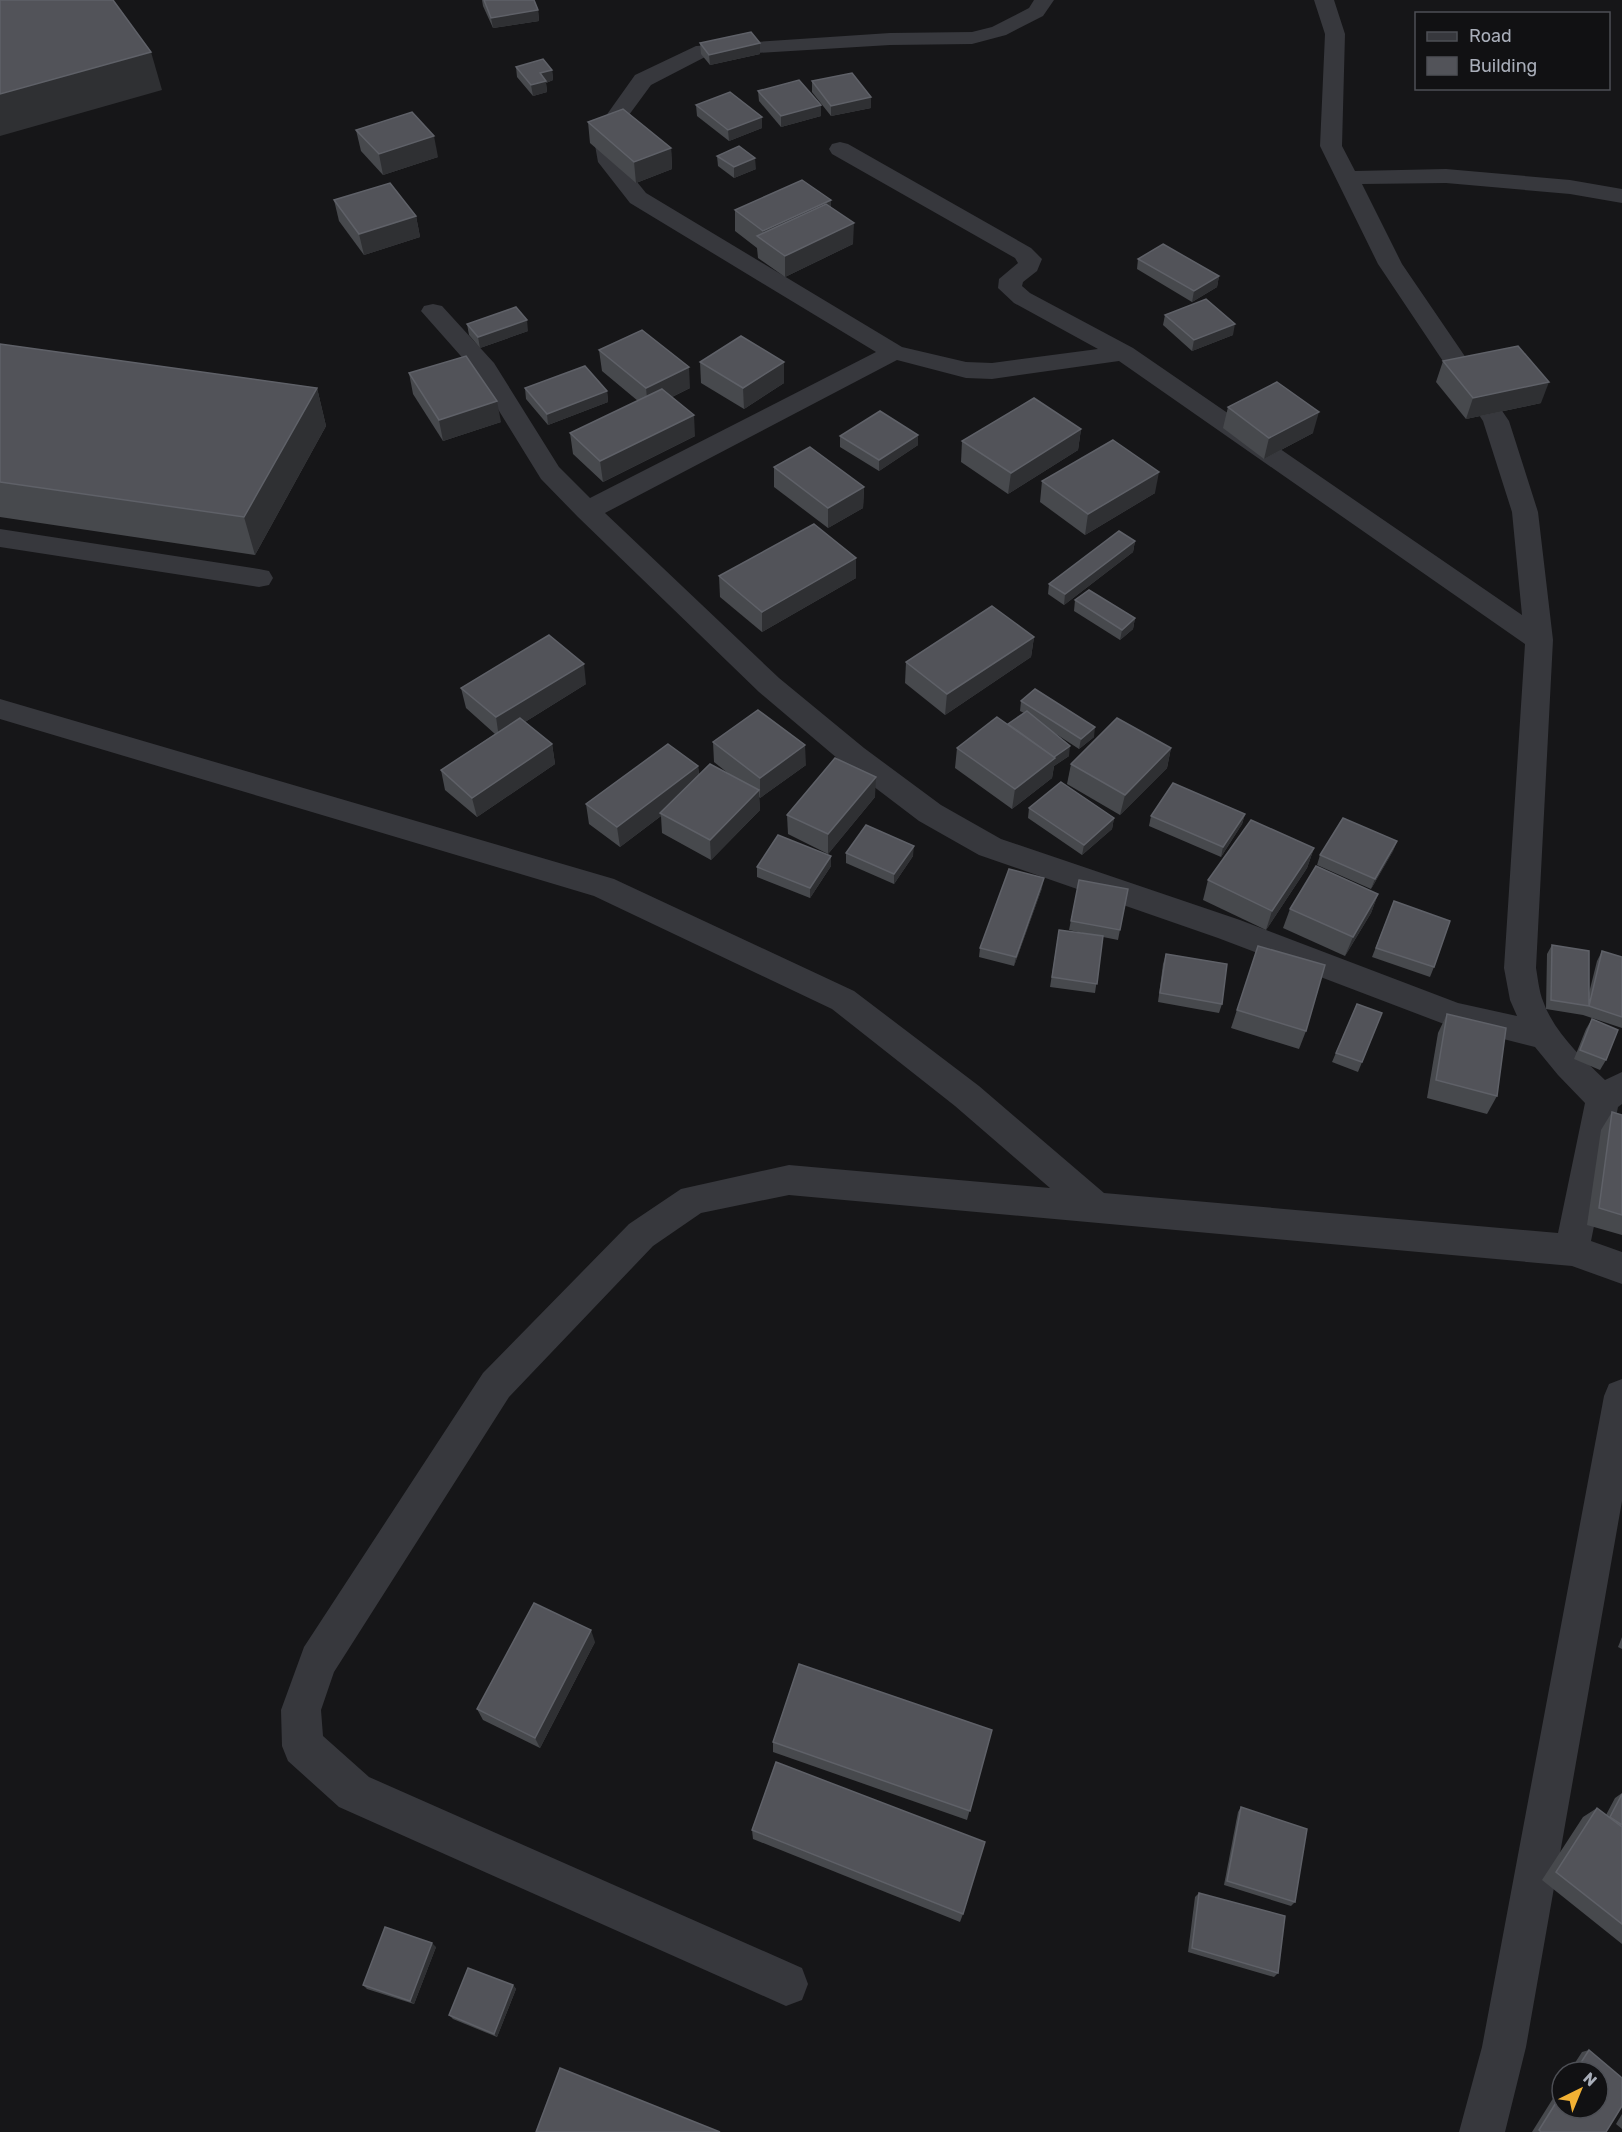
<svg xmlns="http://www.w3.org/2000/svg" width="1622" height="2132" viewBox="0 0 1622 2132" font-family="Rubik,sans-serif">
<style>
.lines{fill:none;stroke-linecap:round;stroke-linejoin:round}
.service{fill:#37383d;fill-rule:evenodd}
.minor{fill:#37383d;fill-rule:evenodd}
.wall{fill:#47494d}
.shaded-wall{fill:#2f3033}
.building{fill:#525359;stroke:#5f6168;stroke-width:1.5}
</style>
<rect width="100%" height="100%" fill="#161618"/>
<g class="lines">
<path class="service" d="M0 529 259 569 269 571 273 578 269 585 259 587 0 547Z"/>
<g class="minor">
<path d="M1034 0H1054L1043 16 1006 35 972 44 890 45 707 56 651 85 615 134 620 161 646 193 902 347 966 362 992 363 1098 349 1014 303 998 288 999 279 1018 263 1015 258 832 154 829 149 832 144 840 142 848 144 1031 248 1042 259 1037 271 1023 282 1022 286 1030 293 1133 348 1522 615 1512 512 1483 421 1378 264 1320 146 1325 34 1314 0H1334L1345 34 1342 146 1355 171 1446 169 1570 180 1622 189V203L1570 194 1446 183 1362 184 1402 264 1509 421 1538 512 1553 640 1536 968C1538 979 1539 991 1543 1001 1554 1032 1581 1057 1605 1080L1622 1072V1104L1618 1107 1591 1241 1622 1252V1284L1572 1266 789 1195 701 1213 653 1246 509 1397 334 1672 321 1710 323 1736 369 1777 802 1968 808 1984 802 2000 786 2006 339 1807 288 1761 282 1746 281 1710 304 1647 483 1373 629 1224 681 1189 789 1165 1050 1188 955 1106 832 1009 594 896 0 719V699L614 879 854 991 979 1086 1104 1193 1558 1233 1585 1103 1558 1075 1535 1047 1444 1024 1218 938 979 855 919 821 844 764 759 692 578 517 541 479 475 372 421 311 424 306 433 304 442 306 494 363 559 467 590 498 876 352 630 203 598 162 593 134 635 75 696 46 890 33 972 32 992 27 1029 8ZM897 360 966 378 992 379 1119 361 1525 644 1504 968 1510 1000 1517 1016 1458 1003 1240 920 1001 839 941 805 864 748 779 678 605 513Z"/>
<path d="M1622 1379V1501L1526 2047 1505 2132H1459L1482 2047 1604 1396 1609 1384Z"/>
</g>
</g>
<g class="wall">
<path d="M482 0H534L538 10 539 21 493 28 483 6Z"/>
<path d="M700 43H760V54L710 65 701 54Z"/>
<path d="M516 67 552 70 553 80 546 83 547 92 533 96 517 77Z"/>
<path d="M812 81 871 108 831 116 812 92Z"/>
<path d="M758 91 821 105V116L781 127 759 101Z"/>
<path d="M696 105 762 128 729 141 697 116Z"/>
<path d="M588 122 671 148 672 169 636 183 590 143Z"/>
<path d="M356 130 438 157 383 175 361 151Z"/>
<path d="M717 156 756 169 734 178 718 166Z"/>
<path d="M334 200 416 216 420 237 364 255 339 221Z"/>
<path d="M831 200V207L853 244 785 277 758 258 757 248 735 231V210Z"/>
<path d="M1138 259 1219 276 1217 287 1192 302 1137 269Z"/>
<path d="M1165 315 1233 335 1192 351 1163 325Z"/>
<path d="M467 324 528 331 480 348 469 335Z"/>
<path d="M0 344 317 388 326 426 255 555 0 517Z"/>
<path d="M599 350 690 388 672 397 695 436 603 482 573 454 570 433 638 401 602 371Z"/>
<path d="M1443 361 1541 403 1466 419 1436 382Z"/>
<path d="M700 362H784V383L744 409 701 383Z"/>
<path d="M409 373 501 422 443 441 413 394Z"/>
<path d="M525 388 607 391 608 402 548 425 526 399Z"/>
<path d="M1228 407 1313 433 1264 459 1223 428Z"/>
<path d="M1081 429 1078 450 1008 494 961 462 962 441Z"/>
<path d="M918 435V445L879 471 840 447V436Z"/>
<path d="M774 467 864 487 863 508 828 528 774 487Z"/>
<path d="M1042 481 1155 493 1085 535 1040 502Z"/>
<path d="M1135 541 1133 552 1064 605 1048 594 1049 584Z"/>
<path d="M856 558V578L762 632 720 597 719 576Z"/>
<path d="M1075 600 1135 618 1133 629 1120 640 1074 611Z"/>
<path d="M1034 637 1031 657 945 715 905 683 906 662Z"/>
<path d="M586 684 525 722 552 744 555 764 477 817 445 790 441 770 495 734 466 708 461 688Z"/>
<path d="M1021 701 1094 737 1079 749 1053 732 1069 756 1054 766 1052 778 1012 809 955 768 957 748 1008 725V724L1024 713 1020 711Z"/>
<path d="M713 742 806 765 760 798 759 797 760 810 711 860 662 833 661 816 620 847 589 824 586 804 698 766 699 775 729 774 714 762Z"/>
<path d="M1171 748 1167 768 1120 815 1067 784 1071 764Z"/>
<path d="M875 797 828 854 788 834 787 815Z"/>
<path d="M1029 808 1114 818 1112 829 1082 855 1028 818Z"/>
<path d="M1245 814 1242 824 1221 857 1149 826 1151 816Z"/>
<path d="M1397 841 1393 851 1371 889 1317 865 1320 855Z"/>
<path d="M1314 848 1307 868 1266 930 1203 900 1208 880Z"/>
<path d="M846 853 913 856 894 884 846 863Z"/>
<path d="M831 866 810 898 757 877V867Z"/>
<path d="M1079 880 1128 889 1118 940 1103 937 1095 993 1050 987 1059 930 1087 934 1069 930Z"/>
<path d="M1042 888 1014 966 979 957 980 948Z"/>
<path d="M1378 894 1371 913 1345 956 1283 928 1290 909Z"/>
<path d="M1394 901 1434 967 1430 977 1372 957Z"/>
<path d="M1552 945 1589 993 1597 961 1602 951 1622 957V1028L1583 1015 1546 1009 1547 954Z"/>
<path d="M1258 946 1306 1031 1299 1049 1231 1028Z"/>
<path d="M1166 954 1222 1004 1219 1013 1158 1002 1163 964Z"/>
<path d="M1357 1004 1382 1013 1358 1072 1332 1062Z"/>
<path d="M1447 1014 1497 1096 1487 1114 1427 1098 1438 1033Z"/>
<path d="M1592 1019 1606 1060 1600 1070 1574 1059 1586 1029Z"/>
<path d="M1612 1112 1622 1115V1235L1587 1225 1601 1130Z"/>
<path d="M1622 1637V1649L1618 1647Z"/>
<path d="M595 1642 540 1748 483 1720 477 1709Z"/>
<path d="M992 1730 967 1820 773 1752V1742Z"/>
<path d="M1622 1793V1944L1542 1880 1583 1817 1597 1808 1606 1815 1615 1798Z"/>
<path d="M1241 1807 1295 1902 1291 1906 1224 1885 1238 1812Z"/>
<path d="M752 1830 963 1914 960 1922 753 1839Z"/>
<path d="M1199 1893 1278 1973 1274 1977 1188 1952 1195 1897Z"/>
<path d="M436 1947 414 2004 367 1989 363 1985Z"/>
<path d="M513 1985 516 1989 497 2037 453 2019 449 2015Z"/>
<path d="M1589 2050 1622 2078V2106L1606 2132H1532L1562 2084V2108H1598V2072H1569L1582 2052Z"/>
<path d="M1622 2114V2129L1616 2124Z"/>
</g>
<g class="shaded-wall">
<path d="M538 10 539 21 493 28 491 18Z"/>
<path d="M760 43V54L710 65 709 55Z"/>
<path d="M151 52 162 90 0 136V94Z"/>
<path d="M552 70 553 80 546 83 547 92 533 96 531 85 540 73Z"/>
<path d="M871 97V108L831 116V106Z"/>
<path d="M821 105V116L781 127V116Z"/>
<path d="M762 117V128L729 141 728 130Z"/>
<path d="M434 136 438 157 383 175 379 154Z"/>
<path d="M671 148 672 169 636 183 634 162Z"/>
<path d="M755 158 756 169 734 178V167Z"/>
<path d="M831 200V221L763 241V231Z"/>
<path d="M416 216 420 237 364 255 359 234Z"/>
<path d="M854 223 853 244 785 277V256Z"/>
<path d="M1219 276 1217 287 1192 302 1194 291Z"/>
<path d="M527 320 528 331 480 348 478 337Z"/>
<path d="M1235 324 1233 335 1192 351 1194 340Z"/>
<path d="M784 362V383L744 409 743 388Z"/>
<path d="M689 367 690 388 648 409 646 388Z"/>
<path d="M1549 382 1541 403 1466 419 1473 398Z"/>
<path d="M317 388 326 426 255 555 244 517Z"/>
<path d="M607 391 608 402 548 425 547 414Z"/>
<path d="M497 401 501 422 443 441 439 420Z"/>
<path d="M1319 412 1313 433 1264 459 1269 438Z"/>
<path d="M694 415 695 436 603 482 600 461Z"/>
<path d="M1081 429 1078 450 1008 494 1011 473Z"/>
<path d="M918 435V445L879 471V460Z"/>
<path d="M1159 472 1155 493 1085 535 1088 514Z"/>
<path d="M864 487 863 508 828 528V508Z"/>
<path d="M1135 541 1133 552 1064 605 1065 594Z"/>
<path d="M856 558V578L762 632V612Z"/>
<path d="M1135 618 1133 629 1120 640 1122 630Z"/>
<path d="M1034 637 1031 657 945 715 947 694Z"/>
<path d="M584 664 586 684 499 738 496 717Z"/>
<path d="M1095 727 1094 737 1079 749 1081 739Z"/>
<path d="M552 744 555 764 477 817 472 798Z"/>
<path d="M805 745 806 765 760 798V778Z"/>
<path d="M1070 746 1069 756 1054 766 1052 778 1012 809 1015 789 1051 759Z"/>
<path d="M1171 748 1167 768 1120 815 1125 795Z"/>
<path d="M698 766 700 786 660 813 661 816 620 847 617 827Z"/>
<path d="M876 777 875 797 828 854V834Z"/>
<path d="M759 790 760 810 711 860 710 840Z"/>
<path d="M1245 814 1242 824 1221 857 1223 847Z"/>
<path d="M1114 818 1112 829 1082 855 1084 845Z"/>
<path d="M1397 841 1393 851 1371 889 1375 879Z"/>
<path d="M914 846 913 856 894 884V874Z"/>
<path d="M1314 848 1307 868 1266 930 1272 911Z"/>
<path d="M831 856V866L810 898V888Z"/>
<path d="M1044 878 1042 888 1014 966 1016 957Z"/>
<path d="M1378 894 1371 913 1345 956 1353 937Z"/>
<path d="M591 1630 595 1642 540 1748 535 1738Z"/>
<path d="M432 1943 436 1947 414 2004 410 2001Z"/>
<path d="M513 1985 516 1989 497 2037 494 2034Z"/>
</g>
<g class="building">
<path d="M0 0H113L151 52 0 94Z"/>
<path d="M484 0H534L538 10 491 18Z"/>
<path d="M751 32 760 43 709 55 700 43Z"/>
<path d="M543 59 552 70 540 73 546 81 531 85 516 67Z"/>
<path d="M852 73 871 97 831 106 812 81Z"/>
<path d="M799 80 821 105 781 116 758 91Z"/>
<path d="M730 92 762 117 728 130 696 105Z"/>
<path d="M623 109 671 148 634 162 588 122Z"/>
<path d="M412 112 434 136 379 154 356 130Z"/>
<path d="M739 146 755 158 734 167 717 156Z"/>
<path d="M802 180 831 200 763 231 735 210Z"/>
<path d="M390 183 416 216 359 234 334 200Z"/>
<path d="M826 204 854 223 785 256 757 236Z"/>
<path d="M1163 244 1219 276 1194 291 1138 259Z"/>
<path d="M1206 299 1235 324 1194 340 1165 315Z"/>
<path d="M516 307 527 320 478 337 467 324Z"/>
<path d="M642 330 689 367 646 388 599 350Z"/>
<path d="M741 336 784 362 743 388 700 362Z"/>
<path d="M0 344 317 388 244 517 0 482Z"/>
<path d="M1518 346 1549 382 1473 398 1443 361Z"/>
<path d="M466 356 497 401 439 420 409 373Z"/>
<path d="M585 366 607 391 547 414 525 388Z"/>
<path d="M1277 382 1319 412 1269 438 1228 407Z"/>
<path d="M662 389 694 415 600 461 570 433Z"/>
<path d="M1034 398 1081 429 1011 473 962 441Z"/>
<path d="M880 411 918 435 879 460 840 436Z"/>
<path d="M1113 440 1159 472 1088 514 1042 481Z"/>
<path d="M810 447 864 487 828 508 774 467Z"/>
<path d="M814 524 856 558 762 612 719 576Z"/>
<path d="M1119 531 1135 541 1065 594 1049 584Z"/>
<path d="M1089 590 1135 618 1122 630 1075 600Z"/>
<path d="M992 606 1034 637 947 694 906 662Z"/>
<path d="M549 635 584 664 496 717 461 688Z"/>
<path d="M1035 689 1095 727 1081 739 1021 701Z"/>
<path d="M758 710 805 745 760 778 713 742Z"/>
<path d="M1027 711 1070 746 1054 757 1008 724Z"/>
<path d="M997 717 1055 758 1015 789 957 748Z"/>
<path d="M520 718 552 744 472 798 441 770Z"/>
<path d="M1117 718 1171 748 1125 795 1071 764Z"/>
<path d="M668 744 698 766 617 827 586 804Z"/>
<path d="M835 758 876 777 828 834 787 815Z"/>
<path d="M710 764 759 790 710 840 660 813Z"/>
<path d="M1061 782 1114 818 1084 845 1029 808Z"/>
<path d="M1173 783 1245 814 1223 847 1151 816Z"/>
<path d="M1343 818 1397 841 1375 879 1320 855Z"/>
<path d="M1251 820 1314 848 1272 911 1208 880Z"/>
<path d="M866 825 914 846 894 874 846 853Z"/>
<path d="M778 835 831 856 810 888 757 867Z"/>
<path d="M1316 866 1378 894 1353 937 1290 909Z"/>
<path d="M1009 869 1044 878 1016 957 980 948Z"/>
<path d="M1079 880 1128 889 1120 930 1071 921Z"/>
<path d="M1394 901 1450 921 1434 967 1376 948Z"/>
<path d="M1059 930 1103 936 1097 984 1052 977Z"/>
<path d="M1552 945 1589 951V1006L1602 951 1622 957V1017L1589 1006 1551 1000Z"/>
<path d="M1258 946 1325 965 1306 1031 1237 1010Z"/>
<path d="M1166 954 1227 964 1222 1004 1160 993Z"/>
<path d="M1357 1004 1382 1013 1362 1062 1336 1053Z"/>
<path d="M1447 1014 1506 1028 1497 1096 1436 1080Z"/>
<path d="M1592 1019 1618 1030 1606 1060 1580 1050Z"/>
<path d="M1612 1112 1622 1115V1215L1599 1208Z"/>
<path d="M534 1603 591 1630 535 1738 477 1709Z"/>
<path d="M799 1664 992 1730 970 1811 773 1742Z"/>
<path d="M776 1762 985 1842 963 1914 752 1830Z"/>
<path d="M1622 1794V1825L1610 1817Z"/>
<path d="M1241 1807 1307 1829 1295 1902 1227 1881Z"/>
<path d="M1597 1808 1622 1827V1924L1556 1872Z"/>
<path d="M1199 1893 1285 1916 1278 1973 1192 1948Z"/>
<path d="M385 1927 432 1943 410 2001 363 1985Z"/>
<path d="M468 1968 513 1985 494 2034 449 2015Z"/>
<path d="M1589 2050 1622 2078V2106L1606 2132H1541L1539 2130 1562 2093V2108H1598V2072H1575Z"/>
<path d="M560 2068 720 2132H536Z"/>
</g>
<rect x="1415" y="12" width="195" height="78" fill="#111113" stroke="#4d4f55" stroke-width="1.5"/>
<rect x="1427" y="32" width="30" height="9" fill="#37383d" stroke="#4d4f55" stroke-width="1.5"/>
<text x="1469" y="42" font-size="18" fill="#a8adb8">Road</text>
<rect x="1427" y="57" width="30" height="18" fill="#525359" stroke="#4d4f55" stroke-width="1.5"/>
<text x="1469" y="72" font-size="18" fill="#a8adb8">Building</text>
<g transform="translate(1580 2090) rotate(43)"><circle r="28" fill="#111113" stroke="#4d4f55" stroke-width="1.5"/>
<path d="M0-4.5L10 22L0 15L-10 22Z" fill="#f2b134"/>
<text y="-9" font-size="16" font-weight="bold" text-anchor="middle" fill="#a8adb8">N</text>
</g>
</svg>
